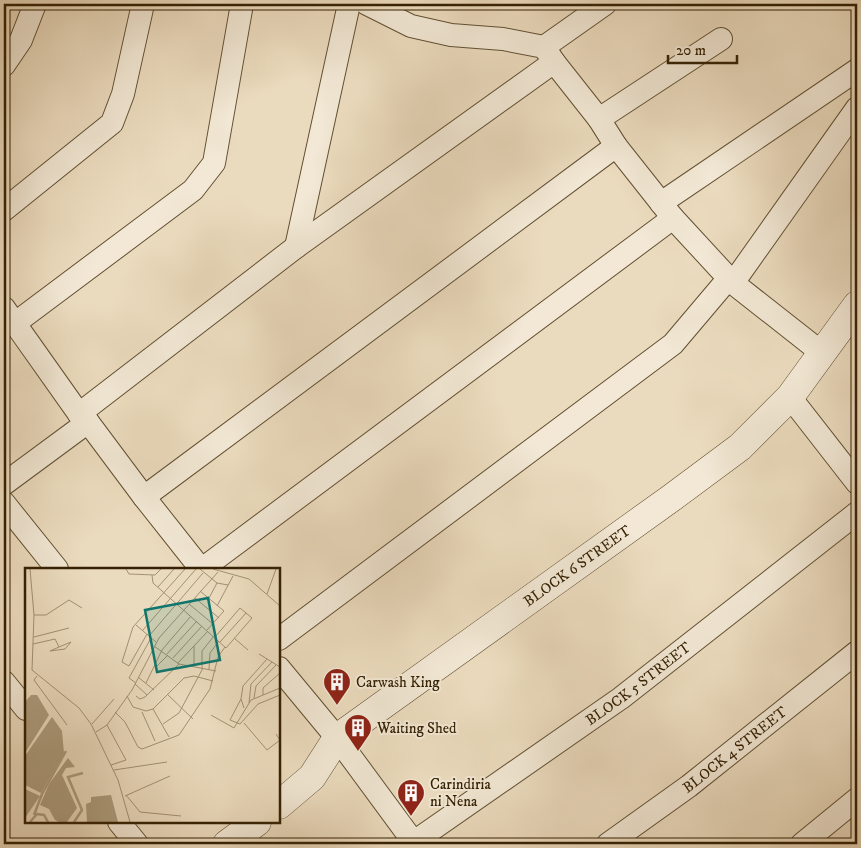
<svg xmlns="http://www.w3.org/2000/svg" width="861" height="848" viewBox="0 0 861 848" font-family="'IM FELL DW Pica',serif">
<style>
.lines{fill:none;stroke-linecap:round;stroke-linejoin:round}
.minor-casing{stroke:#625032;stroke-width:24}
.tertiary-casing{stroke:#625032;stroke-width:29}
.minor{stroke:#f2e8d5;stroke-width:22}
.tertiary{stroke:#f2e8d5;stroke-width:28}
.labels{text-anchor:middle;dominant-baseline:central;stroke-width:4;stroke-linejoin:round;paint-order:stroke}
.street-label{font-size:15px;fill:#352103;stroke:#f2e8d5}
.poi-label{font-size:15px;fill:#352103;stroke:#f2e8d5;text-anchor:start}
.inset-river{fill:none;stroke:#ad9c7e;stroke-width:2.5}
.inset-road{fill:none;stroke:#a29173;stroke-width:1}
.view{fill:#0f766e;fill-opacity:0.15;stroke:#0f766e;stroke-width:2.5}
.inset-edge{fill:none;stroke:#352103;stroke-width:2.5}
</style>
<rect width="100%" height="100%" fill="#ebdbbe"/>
<filter id="stains"><feTurbulence type="fractalNoise" baseFrequency=".004" numOctaves="4"/><feColorMatrix values="0 0 0 0 .2 0 0 0 0 .09 0 0 0 0 .02 0 0 0 .5 -.17"/></filter>
<radialGradient id="worn" r=".72"><stop offset=".6" stop-color="#630" stop-opacity="0"/><stop offset="1" stop-color="#630" stop-opacity=".3"/></radialGradient>
<g class="lines">
<defs>
<g id="minor">
<path d="M367 4 411 26 451 35 503 39 544 47 554 62 599 119 616 146 673 218 733 283 822 353"/>
<path d="M544 47 605 4"/>
<path d="M4 65 21 40 35 4"/>
<path d="M599 119 721 39"/>
<path d="M661 203 857 70"/>
<path d="M4 210 112 123 123 94 143 4"/>
<path d="M296 247 349 4"/>
<path d="M733 283 857 108"/>
<path d="M4 308 79 414 88 422 144 497 201 569"/>
<path d="M14 324 193 190 214 163 242 4"/>
<path d="M790 397 857 483"/>
<path d="M79 414 296 247 554 62"/>
<path d="M4 484 88 422"/>
<path d="M144 497 616 146"/>
<path d="M4 503 57 569"/>
<path d="M202 569 673 218"/>
<path d="M279 639 673 344 728 279"/>
<path d="M279 668 337 738 415 844"/>
<path d="M4 682 26 709"/>
<path d="M119 822 137 844"/>
<path id="s1" d="M411 844 621 698 857 513"/>
<path id="s2" d="M608 844 689 786 857 652"/>
<path d="M802 844 857 799"/>
</g>
<g id="tertiary">
<path id="s3" d="M279 805 312 777 337 738 670 499 740 447 790 397 857 305"/>
<path d="M227 844 257 822"/>
</g>
</defs>
<use href="#minor" class="minor-casing"/>
<use href="#tertiary" class="tertiary-casing"/>
<use href="#minor" class="minor"/>
<use href="#tertiary" class="tertiary"/>
</g>
<defs>
<symbol id="building-pin" viewBox="-11 -11 22 30"><path d="M0 17L-7.5 6A9.5 9.5 0 1 1 7.5 6Z" fill="#8f2418" stroke="#f2e8d5"/><path d="M-4-6H4V6H1V3H-1V6H-4ZM-2.5-4.3h1.7v1.8h-1.7ZM.8-4.3h1.7v1.8H.8ZM-2.5-1h1.7V.8h-1.7ZM.8-1h1.7V.8H.8Z" fill="#fff"/></symbol>
</defs>
<g fill-rule="evenodd">
<use href="#building-pin" x="321" y="666" width="32" height="43"/>
<use href="#building-pin" x="342" y="712" width="32" height="43"/>
<use href="#building-pin" x="395" y="777" width="32" height="43"/>
</g>
<g class="labels">
<g class="street-label">
<text stroke="none"><textPath href="#s3" startOffset="385">BLOCK 6 STREET</textPath></text>
<text stroke="none"><textPath href="#s1" startOffset="278">BLOCK 5 STREET</textPath></text>
<text stroke="none"><textPath href="#s2" startOffset="158">BLOCK 4 STREET</textPath></text>
</g>
<g class="poi-label">
<text x="356" y="682">Carwash King</text>
<text x="377" y="728">Waiting Shed</text>
<text x="430" y="784">Carindiria<tspan x="430" dy="17">ni Nena</tspan></text>
</g>
</g>
<g transform="translate(25 568)">
<rect width="255" height="255" fill="#ebdbbe"/>
<path d="M6 127H12L24 147 0 185V134ZM27 149 37 163 39 185 16 225 0 217V188ZM43 190 50 199 41 200 37 207 52 240 42 254H34L30 252 24 241 15 237 24 216ZM0 221 15 228 0 250ZM86 227 93 254H62L61 236 66 234V229Z" fill="#ad9c7e"/>
<path class="inset-river" d="M9 247 17 226 41 183M5 254 12 246 19 247 23 254M49 254 57 242 43 209 58 205"/>
<path class="inset-road" d="M5 1 9 47 7 102 54 140 66 156 93 212 105 254M101 1 104 6 130 7 136 1M175 1 192 15 203 17M188 1 224 11 255 38M127 7 128 15 201 80 227 50M133 19 149 1M175 23 199 43 182 62M242 26 251 1M170 30 194 50M184 30 192 15M164 36 188 56M192 38 208 8M9 47H21L44 32 57 40M111 57 131 74M118 62 171 1M122 66 104 98 97 94 108 59 160 1M124 68 178 5M9 69 44 60M190 69 215 40 227 50M209 70 223 82M46 74 40 81 25 83 34 79ZM195 74 221 45M8 76 30 71 34 79M129 78 154 96 191 103M137 82 166 48M142 86 172 53M234 86 255 99M148 90 177 58M153 95 183 63M169 97V78M130 100 143 87M177 100V83L189 68M184 101 185 85 194 73M12 108 9 112 42 157M113 109 129 122M111 115 104 110 126 70M121 115 137 82M110 116 122 127M142 126 168 151M238 127V120L255 105M102 128 108 139 121 143 128 141 159 110 169 108 188 113M111 128 115 131 120 129 154 96M229 130 231 118 251 97M216 131 205 152 215 156 233 136 255 127M224 135 226 116 247 94M219 140 216 131 218 118 242 91M128 141 144 169M90 144 100 154 113 179 117 181 154 167 185 121 193 89 200 79M117 144 130 173M186 147 209 160 226 132 255 120M219 155 242 182 255 172 251 166M67 156 89 131M138 156 154 145 178 100M82 157 101 192 86 197M71 164 82 157 107 122 134 70 193 4M89 202 142 194M101 227 115 244 156 248M100 228 145 208"/>
<path class="view" d="M183 30 195 92 132 104 120 42Z"/>
<rect width="255" height="255" class="inset-edge"/>
</g>
<rect width="861" height="848" fill="none" stroke="#ebdbbe" stroke-width="20"/>
<rect x="5" y="5" width="851" height="838" fill="none" stroke="#352103" stroke-width="2.5"/>
<rect x="10" y="10" width="841" height="828" fill="none" stroke="#352103"/>
<path d="M668 55v8h69v-8" fill="none" stroke="#352103" stroke-width="2.5"/>
<text x="676" y="55" font-size="15" fill="#352103" stroke="#f2e8d5" stroke-width="4" paint-order="stroke">20 m</text>
<rect width="100%" height="100%" filter="url(#stains)"/>
<rect width="100%" height="100%" fill="url(#worn)"/>
</svg>
